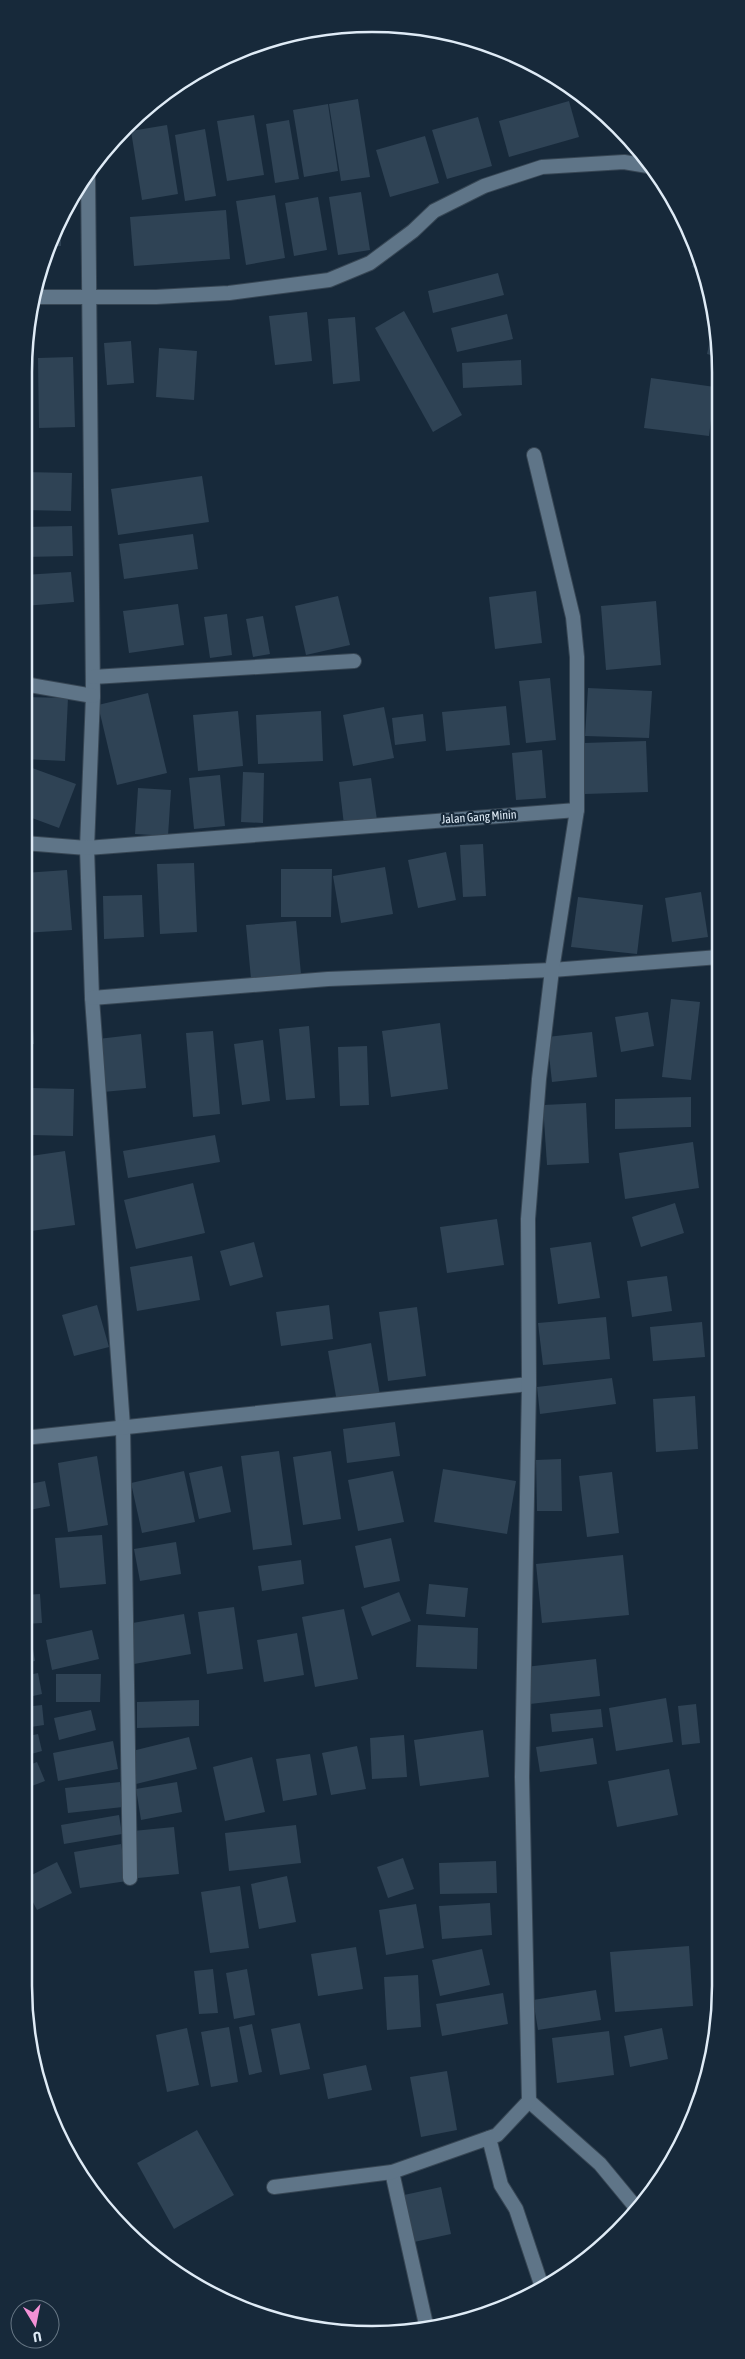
<svg xmlns="http://www.w3.org/2000/svg" width="745" height="2359" viewBox="0 0 745 2359" font-family="'Asap Condensed',sans-serif">
<style>
.building{fill:#2f4355}
.lines{fill:none;stroke-linecap:round;stroke-linejoin:round}
.minor-casing{stroke:#374654;stroke-width:16}
.minor{stroke:#5f7588;stroke-width:14}
.labels{text-anchor:middle;dominant-baseline:central;stroke-width:4.5;stroke-linejoin:round;paint-order:stroke}
.street-label{font-size:12px;fill:#dfebf6;stroke:#17293a}
.rim{fill:none;stroke:#dfebf6;stroke-width:2.5}
</style>
<rect width="100%" height="100%" fill="#17293a"/>
<g class="building">
<path d="M358 99 370 177 341 181 329 104Z"/>
<path d="M569 101 579 137 509 157 499 121Z"/>
<path d="M328 104 338 171 304 177 293 110Z"/>
<path d="M254 115 264 175 227 181 217 121Z"/>
<path d="M478 117 492 166 447 179 432 130Z"/>
<path d="M289 120 299 179 275 183 266 124Z"/>
<path d="M167 125 178 194 142 200 131 131Z"/>
<path d="M205 129 216 196 185 201 175 135Z"/>
<path d="M425 136 439 183 390 197 376 150Z"/>
<path d="M361 192 370 250 338 255 329 197Z"/>
<path d="M275 195 285 258 246 265 236 201Z"/>
<path d="M318 197 327 250 294 256 285 203Z"/>
<path d="M226 210 230 259 134 266 130 217Z"/>
<path d="M61 219V246H48L50 239Z"/>
<path d="M697 255 701 270 692 267Z"/>
<path d="M498 273 504 295 433 313 428 291Z"/>
<path d="M404 311 462 415 433 432 375 328Z"/>
<path d="M307 312 312 361 275 365 269 316Z"/>
<path d="M507 314 513 339 457 352 451 328Z"/>
<path d="M355 317 360 381 333 384 328 319Z"/>
<path d="M715 317 718 327V357L707 354Z"/>
<path d="M131 341 134 383 107 385 104 343Z"/>
<path d="M159 348 197 351 194 400 156 397Z"/>
<path d="M73 357 75 427 39 428 38 358Z"/>
<path d="M521 360 522 385 463 388 462 363Z"/>
<path d="M651 378 715 387 709 436 644 428Z"/>
<path d="M24 472 72 473 71 511 24 510Z"/>
<path d="M202 476 209 522 118 535 111 489Z"/>
<path d="M72 526 73 556 24 557V527Z"/>
<path d="M193 534 198 569 124 579 119 544Z"/>
<path d="M71 572 74 602 24 606V575Z"/>
<path d="M536 591 542 643 495 649 489 597Z"/>
<path d="M338 596 350 645 306 655 295 606Z"/>
<path d="M656 601 661 665 606 670 601 606Z"/>
<path d="M178 604 184 645 129 653 123 611Z"/>
<path d="M227 614 232 655 210 658 204 617Z"/>
<path d="M263 616 270 654 253 657 246 619Z"/>
<path d="M550 678 556 740 526 743 519 681Z"/>
<path d="M588 688 652 691 649 738 585 736Z"/>
<path d="M148 693 167 773 117 785 98 705Z"/>
<path d="M24 697 68 698 65 761 24 759Z"/>
<path d="M506 706 510 745 446 751 442 712Z"/>
<path d="M384 707 394 758 353 766 343 715Z"/>
<path d="M238 711 243 766 198 771 193 715Z"/>
<path d="M321 711 323 761 258 764 256 715Z"/>
<path d="M423 714 426 741 395 745 392 718Z"/>
<path d="M646 741 648 792 585 794 584 743Z"/>
<path d="M542 750 546 798 516 800 512 753Z"/>
<path d="M719 750V780L718 781 715 751Z"/>
<path d="M24 765 76 784 59 828 24 815Z"/>
<path d="M243 772 264 773 263 823 241 822Z"/>
<path d="M220 775 225 826 194 829 189 778Z"/>
<path d="M371 778 377 820 344 825 339 782Z"/>
<path d="M138 788 171 790 168 836 135 834Z"/>
<path d="M483 844 486 896 463 897 460 845Z"/>
<path d="M446 852 456 900 418 908 408 860Z"/>
<path d="M194 863 197 932 160 934 157 864Z"/>
<path d="M385 867 393 914 341 923 333 876Z"/>
<path d="M281 869H332L331 917H281Z"/>
<path d="M67 870 72 930 24 933V873Z"/>
<path d="M701 892 708 937 672 942 665 898Z"/>
<path d="M142 895 144 937 104 939 103 896Z"/>
<path d="M578 897 643 905 637 954 571 947Z"/>
<path d="M296 921 301 974 251 979 246 925Z"/>
<path d="M717 983 719 984 720 1076H711Z"/>
<path d="M671 999 700 1002 691 1080 662 1077Z"/>
<path d="M648 1012 654 1046 621 1052 615 1017Z"/>
<path d="M24 1013H32L34 1044 24 1045Z"/>
<path d="M440 1023 448 1089 391 1097 382 1031Z"/>
<path d="M309 1026 315 1098 286 1100 279 1029Z"/>
<path d="M213 1031 220 1114 193 1117 186 1033Z"/>
<path d="M592 1032 597 1077 552 1082 547 1037Z"/>
<path d="M141 1034 146 1088 103 1092 98 1039Z"/>
<path d="M263 1040 270 1101 242 1105 234 1044Z"/>
<path d="M367 1046 369 1105 340 1106 338 1047Z"/>
<path d="M32 1088 74 1089 73 1136 31 1135Z"/>
<path d="M691 1097V1127L615 1129V1099Z"/>
<path d="M586 1103 589 1163 547 1165 543 1105Z"/>
<path d="M215 1135 220 1162 128 1178 123 1151Z"/>
<path d="M693 1142 699 1188 625 1199 619 1153Z"/>
<path d="M65 1151 75 1225 24 1232V1157Z"/>
<path d="M193 1183 205 1233 136 1249 124 1200Z"/>
<path d="M675 1203 684 1233 641 1247 632 1217Z"/>
<path d="M497 1219 504 1265 447 1273 440 1227Z"/>
<path d="M254 1242 263 1277 230 1286 220 1251Z"/>
<path d="M591 1242 600 1298 558 1304 550 1248Z"/>
<path d="M192 1256 200 1300 137 1311 130 1267Z"/>
<path d="M667 1276 672 1311 632 1317 627 1281Z"/>
<path d="M97 1305 109 1347 74 1356 62 1315Z"/>
<path d="M329 1305 333 1339 281 1346 276 1312Z"/>
<path d="M417 1307 426 1376 388 1381 379 1312Z"/>
<path d="M606 1317 610 1359 543 1365 538 1323Z"/>
<path d="M702 1322 705 1357 653 1361 650 1327Z"/>
<path d="M371 1343 380 1395 337 1402 328 1351Z"/>
<path d="M612 1378 616 1404 540 1414 537 1387Z"/>
<path d="M695 1396 698 1449 656 1452 653 1399Z"/>
<path d="M395 1422 400 1456 347 1463 343 1429Z"/>
<path d="M279 1451 292 1545 253 1550 241 1456Z"/>
<path d="M331 1451 341 1519 303 1525 293 1457Z"/>
<path d="M97 1456 108 1525 68 1532 58 1463Z"/>
<path d="M561 1459 562 1511H537L536 1460Z"/>
<path d="M222 1466 231 1512 199 1519 189 1473Z"/>
<path d="M443 1469 516 1481 507 1534 434 1522Z"/>
<path d="M184 1471 195 1522 142 1533 131 1483Z"/>
<path d="M393 1471 404 1522 358 1531 348 1480Z"/>
<path d="M612 1472 619 1533 587 1537 579 1476Z"/>
<path d="M45 1481 50 1506 24 1511V1485Z"/>
<path d="M24 1515H25L27 1562H24Z"/>
<path d="M102 1535 106 1584 60 1588 55 1538Z"/>
<path d="M391 1538 400 1581 364 1588 355 1546Z"/>
<path d="M176 1542 181 1574 140 1581 134 1549Z"/>
<path d="M623 1555 629 1615 542 1623 536 1564Z"/>
<path d="M301 1560 304 1584 262 1591 258 1566Z"/>
<path d="M429 1584 468 1588 465 1617 426 1614Z"/>
<path d="M399 1592 411 1621 372 1636 361 1607Z"/>
<path d="M40 1594 42 1623 24 1624V1595Z"/>
<path d="M234 1607 243 1669 207 1674 198 1612Z"/>
<path d="M344 1609 358 1679 315 1687 302 1617Z"/>
<path d="M184 1614 191 1654 134 1664 127 1624Z"/>
<path d="M418 1625 478 1628 477 1669 416 1667Z"/>
<path d="M92 1630 99 1659 52 1670 46 1640Z"/>
<path d="M297 1633 304 1675 264 1682 257 1640Z"/>
<path d="M31 1637 35 1661 24 1663V1638Z"/>
<path d="M596 1659 600 1696 530 1704 525 1667Z"/>
<path d="M38 1673 42 1694 24 1698V1676Z"/>
<path d="M56 1674H101L100 1702H56Z"/>
<path d="M666 1698 673 1742 616 1751 609 1708Z"/>
<path d="M199 1700V1726L137 1728V1702Z"/>
<path d="M696 1704 700 1743 682 1745 678 1706Z"/>
<path d="M42 1705 44 1725 24 1728V1707Z"/>
<path d="M601 1709 603 1727 552 1732 550 1714Z"/>
<path d="M91 1710 96 1730 59 1740 54 1718Z"/>
<path d="M483 1730 489 1777 420 1786 414 1740Z"/>
<path d="M38 1734 42 1751 24 1756V1737Z"/>
<path d="M404 1735 407 1777 372 1779 370 1738Z"/>
<path d="M189 1737 197 1769 136 1784 128 1752Z"/>
<path d="M593 1738 597 1764 540 1772 536 1747Z"/>
<path d="M113 1741 118 1769 58 1781 53 1753Z"/>
<path d="M357 1746 366 1789 331 1795 322 1753Z"/>
<path d="M310 1754 317 1795 283 1801 276 1759Z"/>
<path d="M252 1757 265 1812 225 1821 213 1767Z"/>
<path d="M37 1762 45 1781 24 1789V1767Z"/>
<path d="M669 1769 678 1815 617 1827 608 1781Z"/>
<path d="M120 1782 123 1807 68 1813 65 1788Z"/>
<path d="M177 1782 182 1812 141 1820 136 1789Z"/>
<path d="M119 1815 122 1834 64 1844 61 1825Z"/>
<path d="M296 1825 301 1863 229 1871 225 1833Z"/>
<path d="M174 1827 179 1874 138 1878 133 1831Z"/>
<path d="M121 1844 127 1881 80 1888 74 1852Z"/>
<path d="M403 1858 414 1889 388 1898 377 1867Z"/>
<path d="M496 1861 497 1893 440 1894 439 1863Z"/>
<path d="M57 1862 72 1893 37 1910 24 1885V1879Z"/>
<path d="M287 1876 296 1922 259 1929 251 1884Z"/>
<path d="M240 1886 249 1948 210 1953 201 1892Z"/>
<path d="M490 1903 492 1935 442 1939 439 1906Z"/>
<path d="M416 1904 424 1948 386 1955 379 1910Z"/>
<path d="M689 1946 693 2006 615 2012 610 1952Z"/>
<path d="M356 1947 363 1989 318 1996 311 1954Z"/>
<path d="M482 1949 490 1985 440 1996 432 1960Z"/>
<path d="M213 1969 218 2013 199 2014 194 1971Z"/>
<path d="M247 1969 255 2015 234 2019 226 1973Z"/>
<path d="M418 1975 421 2027 387 2030 384 1977Z"/>
<path d="M596 1990 601 2020 538 2030 533 2000Z"/>
<path d="M503 1993 508 2024 442 2036 436 2004Z"/>
<path d="M300 2023 310 2069 280 2075 271 2029Z"/>
<path d="M252 2024 262 2072 249 2075 239 2027Z"/>
<path d="M229 2027 238 2082 211 2087 201 2032Z"/>
<path d="M187 2028 199 2085 167 2092 156 2035Z"/>
<path d="M662 2028 668 2059 630 2067 624 2036Z"/>
<path d="M609 2031 614 2075 557 2083 552 2038Z"/>
<path d="M366 2065 372 2090 328 2099 323 2074Z"/>
<path d="M447 2071 457 2130 421 2137 410 2077Z"/>
<path d="M197 2130 234 2195 174 2229 137 2163Z"/>
<path d="M441 2187 451 2234 414 2242 404 2195Z"/>
</g>
<g class="lines">
<defs>
<g id="minor">
<path d="M88 172 93 696 87 848 92 998 123 1426 130 1878"/>
<path d="M33 297H156L229 293 329 280 370 263 413 231 434 211 484 186 542 167 624 162 648 166"/>
<path d="M93 677 354 661"/>
<path d="M24 684 93 696"/>
<path d="M24 843 87 848 577 810"/>
<path d="M92 998 328 979 552 970 719 957"/>
<path d="M24 1438 529 1384"/>
<path d="M529 2101 600 2164 638 2210"/>
<path d="M489 2138 501 2185 516 2209 542 2287"/>
<path d="M392 2172 427 2329"/>
<path d="M274 2187 392 2172 497 2135 529 2101 522 1777 529 1384 528 1219 539 1079 552 970 577 810V657L573 617 534 455"/>
</g>
</defs>
<use href="#minor" class="minor-casing"/>
<use href="#minor" class="minor"/>
</g>
<g class="labels">
<g class="street-label">
<text transform="translate(479 817) rotate(-4)">Jalan Gang Minin</text>
</g>
</g>
<path d="M0 0H745V2359H0ZM372 32H372A340 340 0 0 1 712 372V1986A340 340 0 0 1 372 2326H372A340 340 0 0 1 32 1986V372A340 340 0 0 1 372 32Z" fill="#17293a" fill-rule="evenodd"/>
<path class="rim" d="M372 32H372A340 340 0 0 1 712 372V1986A340 340 0 0 1 372 2326H372A340 340 0 0 1 32 1986V372A340 340 0 0 1 372 32Z"/>
<g transform="translate(35 2324) rotate(170)"><circle r="24" fill="#17293a" stroke="#677785"/>
<path d="M0-4L9 19L0 12L-9 19Z" fill="#f391d6"/>
<text y="-8" font-size="14" font-weight="bold" text-anchor="middle" fill="#dfebf6">U</text>
</g>
</svg>
